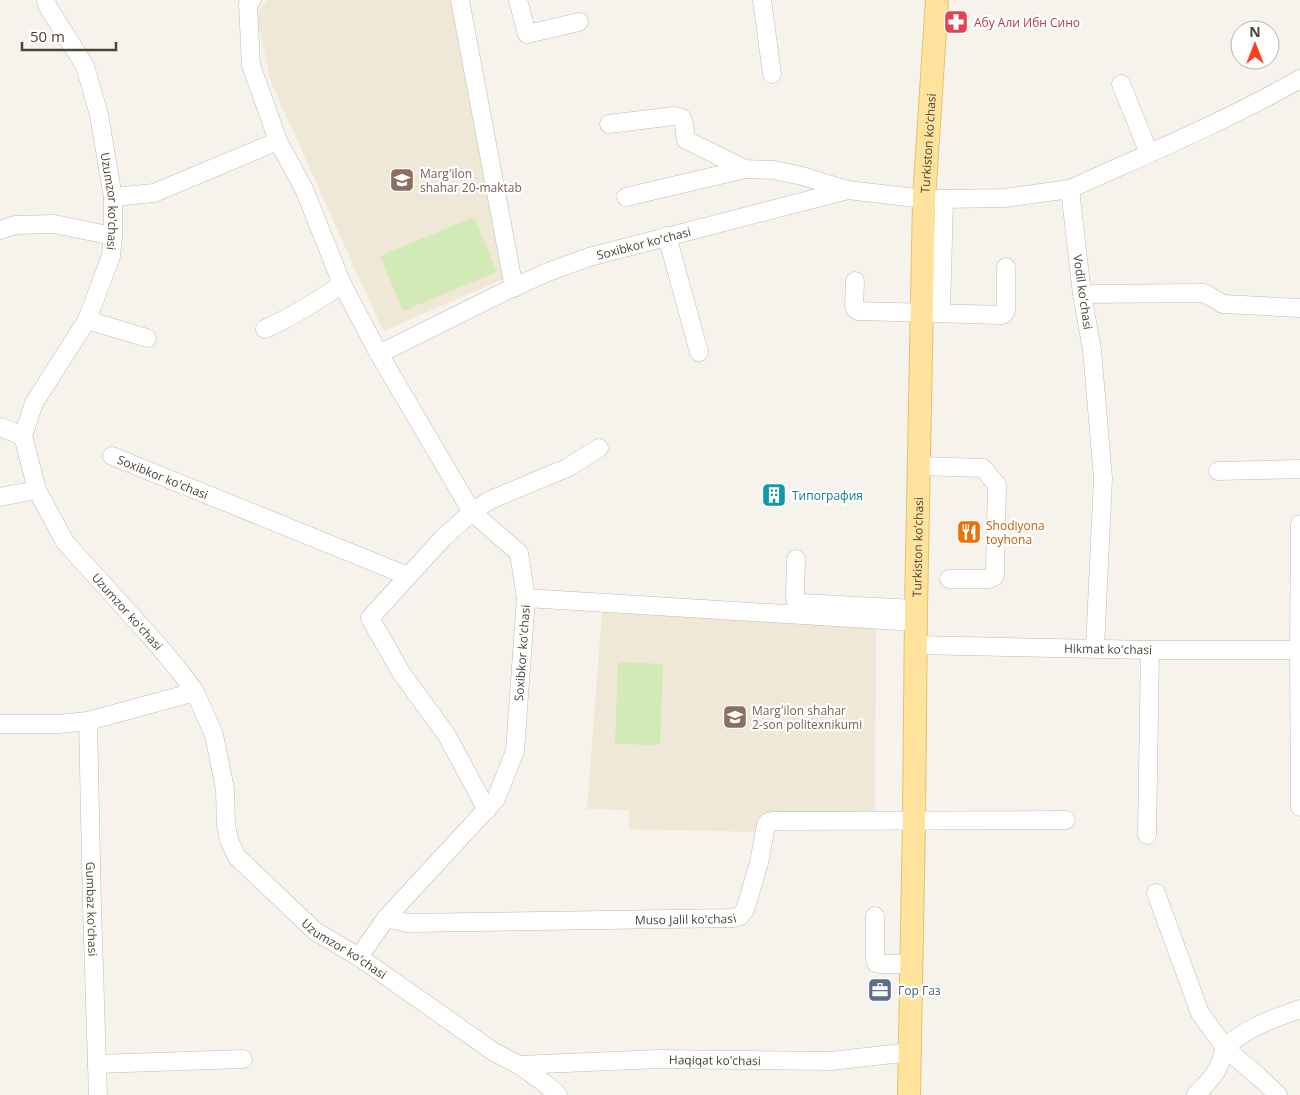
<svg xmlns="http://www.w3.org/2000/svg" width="1300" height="1095" viewBox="0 0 1300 1095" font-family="'Open Sans',sans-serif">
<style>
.education{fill:#efe8d6}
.green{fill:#d2eab5}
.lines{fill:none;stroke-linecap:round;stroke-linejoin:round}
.minor-casing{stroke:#c2bbae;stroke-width:19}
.major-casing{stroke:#e6c16a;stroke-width:24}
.minor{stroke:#fff;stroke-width:18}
.major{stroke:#ffe39c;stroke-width:22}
.labels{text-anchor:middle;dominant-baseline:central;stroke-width:4.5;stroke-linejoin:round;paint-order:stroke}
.health-label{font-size:12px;fill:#be3a42;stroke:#fff;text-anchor:start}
.street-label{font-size:12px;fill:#4b4439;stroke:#fff}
.education-label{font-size:12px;fill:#785e54;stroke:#fff;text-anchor:start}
.culture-label{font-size:12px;fill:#0d838f;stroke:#fff;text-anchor:start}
.food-label{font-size:12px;fill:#c56008;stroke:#fff;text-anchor:start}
.service-label{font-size:12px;fill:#4e5e75;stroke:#fff;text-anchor:start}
</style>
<rect width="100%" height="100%" fill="#f6f3ec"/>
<g class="education">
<path d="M267 0H456L508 277 383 331 271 82 256 14Z"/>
<path d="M602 611 876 625 875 816 761 814 756 832 629 829V810L587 809Z"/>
</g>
<g class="green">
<path d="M474 217 497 272 403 311 380 256Z"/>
<path d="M618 662 663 664 660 745 615 744Z"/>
</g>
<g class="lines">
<defs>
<g id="minor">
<path id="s1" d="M46 0 48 7 85 66 99 115 113 197V236L111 256 87 320 34 403 23 436 37 490 65 542 158 645 181 673 195 692 214 735 225 789 226 825 229 840 237 857 315 931 359 957 494 1052 519 1065 547 1085 558 1095"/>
<path d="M460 0 514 288"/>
<path d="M518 0 527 34 579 22"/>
<path d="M762 0 772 74"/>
<path d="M1121 84 1149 153"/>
<path d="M609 124 674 116 682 118 684 124 686 140 745 169 774 170 802 176 848 190"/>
<path d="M278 141 304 189 342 284 379 354 472 512 519 553 526 598 515 751 496 799 386 918 359 957"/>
<path d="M113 197 154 193 278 141 251 65 248 4 252 0"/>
<path d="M626 197 745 169"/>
<path d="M0 230 15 225 54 224 113 236"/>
<path d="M667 236 699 352"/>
<path d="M855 281 854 306 855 309 858 311 1002 315 1005 313 1006 310V267"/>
<path d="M1082 294 1204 293 1223 304 1300 308"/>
<path d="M941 313 944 199"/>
<path d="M87 320 147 338"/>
<path d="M265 329C294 316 316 302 342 284"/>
<path id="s2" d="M379 354 510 289 548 272 589 257 848 190 924 199H944L1004 198 1070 189"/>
<path d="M0 427 23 436"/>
<path id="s3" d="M112 456 408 576"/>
<path d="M919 466 983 468 997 485 995 573 994 577 989 579H949"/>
<path d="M1218 471 1300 469"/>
<path d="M0 497 37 490"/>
<path d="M1300 524 1299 650 1300 807"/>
<path d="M796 559 795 596 796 601 801 603 916 609"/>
<path d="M526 598 916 622"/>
<path d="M916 645 1150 650H1300"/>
<path d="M1095 648 1103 478 1092 350 1082 294 1070 189C1147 154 1226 121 1300 79"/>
<path id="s4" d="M88 721 92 907 98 1095"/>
<path d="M0 724H59L88 721 195 692"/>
<path d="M487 810 446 734 402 674 370 618 443 538 472 512 490 500 567 468 599 448"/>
<path d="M1147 835 1150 650"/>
<path d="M1156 893 1200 1013 1226 1049 1258 1076 1278 1095"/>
<path d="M875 916V958L876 963 881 964H912"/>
<path id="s5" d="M386 918 408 923 733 918 740 916 745 910 759 863 766 825 768 822 773 821 1066 820"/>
<path d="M97 1064 243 1059"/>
<path id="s6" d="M519 1065 658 1059 831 1061 910 1052"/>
<path d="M1196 1095C1204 1086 1213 1078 1218 1068 1221 1062 1222 1055 1225 1050 1238 1030 1278 1017 1300 1009"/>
</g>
<g id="major">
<path id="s7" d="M909 1095 914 820 916 609 924 199 937 0"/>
</g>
</defs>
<use href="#minor" class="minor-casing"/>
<use href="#major" class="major-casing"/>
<use href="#minor" class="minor"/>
<use href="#major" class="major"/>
</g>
<defs>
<symbol id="pharmacy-square" viewBox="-11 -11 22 22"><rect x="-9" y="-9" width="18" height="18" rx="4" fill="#e0444e" stroke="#fff"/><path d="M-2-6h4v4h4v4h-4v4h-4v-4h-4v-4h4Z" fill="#fff"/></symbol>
<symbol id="school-square" viewBox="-11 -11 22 22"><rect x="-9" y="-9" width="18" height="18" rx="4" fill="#8d6e63" stroke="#fff"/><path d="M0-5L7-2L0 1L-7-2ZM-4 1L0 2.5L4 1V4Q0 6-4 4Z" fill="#fff"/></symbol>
<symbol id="building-square" viewBox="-11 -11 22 22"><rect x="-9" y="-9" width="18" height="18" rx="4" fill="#0f9aa8" stroke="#fff"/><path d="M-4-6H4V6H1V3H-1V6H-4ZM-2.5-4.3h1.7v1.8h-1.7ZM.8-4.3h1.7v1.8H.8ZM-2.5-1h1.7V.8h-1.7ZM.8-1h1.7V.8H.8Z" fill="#fff"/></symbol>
<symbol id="restaurant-square" viewBox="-11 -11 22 22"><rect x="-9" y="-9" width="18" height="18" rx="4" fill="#e8710a" stroke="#fff"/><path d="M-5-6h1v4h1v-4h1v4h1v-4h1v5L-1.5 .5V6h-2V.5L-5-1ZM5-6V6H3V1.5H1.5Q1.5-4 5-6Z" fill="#fff"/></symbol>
<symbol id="university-square" viewBox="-11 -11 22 22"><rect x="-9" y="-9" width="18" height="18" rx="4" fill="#8d6e63" stroke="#fff"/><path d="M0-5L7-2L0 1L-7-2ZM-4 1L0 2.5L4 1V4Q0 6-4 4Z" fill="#fff"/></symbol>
<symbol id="office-square" viewBox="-11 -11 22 22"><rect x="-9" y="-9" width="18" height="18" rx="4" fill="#5c6f8a" stroke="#fff"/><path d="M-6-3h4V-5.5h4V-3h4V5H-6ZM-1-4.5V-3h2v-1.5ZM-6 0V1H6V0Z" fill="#fff"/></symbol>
</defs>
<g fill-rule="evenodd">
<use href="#pharmacy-square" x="942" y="8" width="28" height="28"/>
<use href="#school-square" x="388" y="166" width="28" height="28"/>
<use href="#building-square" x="760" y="481" width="28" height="28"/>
<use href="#restaurant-square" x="955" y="518" width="28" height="28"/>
<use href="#university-square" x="721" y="703" width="28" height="28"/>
<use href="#office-square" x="866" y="976" width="28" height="28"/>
</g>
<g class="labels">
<g class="health-label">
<text x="974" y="22">Абу Али Ибн Сино</text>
</g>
<g class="street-label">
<text stroke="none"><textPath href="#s7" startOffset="952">Turkiston ko’chasi</textPath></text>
<text stroke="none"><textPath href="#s1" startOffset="215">Uzumzor ko'chasi</textPath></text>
<text stroke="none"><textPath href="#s2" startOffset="288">Soxibkor ko'chasi</textPath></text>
<text transform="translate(1083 292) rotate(82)">Vodil koʻchasi</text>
<text stroke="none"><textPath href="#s3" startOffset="55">Soxibkor ko'chasi</textPath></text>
<text stroke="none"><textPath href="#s7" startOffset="548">Turkiston ko’chasi</textPath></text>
<text stroke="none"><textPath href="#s1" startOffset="680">Uzumzor ko'chasi</textPath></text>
<text transform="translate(1108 649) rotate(1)">Hikmat koʻchasi</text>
<text transform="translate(522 653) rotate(-86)">Soxibkor ko'chasi</text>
<text stroke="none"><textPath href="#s4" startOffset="188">Gumbaz ko'chasi</textPath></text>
<text stroke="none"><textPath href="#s5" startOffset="300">Muso Jalil ko'chasi</textPath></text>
<text stroke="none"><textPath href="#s1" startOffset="1099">Uzumzor ko'chasi</textPath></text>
<text stroke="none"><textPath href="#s6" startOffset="196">Haqiqat ko'chasi</textPath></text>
</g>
<g class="education-label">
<text x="420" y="173">Marg'ilon<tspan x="420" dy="14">shahar 20-maktab</tspan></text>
<text x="752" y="710">Margʻilon shahar<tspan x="752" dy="14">2-son politexnikumi</tspan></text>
</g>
<g class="culture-label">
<text x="792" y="495">Типография</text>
</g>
<g class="food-label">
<text x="986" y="525">Shodiyona<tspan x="986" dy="14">toyhona</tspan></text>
</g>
<g class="service-label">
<text x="898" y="990">Гор Газ</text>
</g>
</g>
<g transform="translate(1255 45)"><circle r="24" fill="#ffffff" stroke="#b7b4b0"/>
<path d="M0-4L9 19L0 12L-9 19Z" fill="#fc3f1d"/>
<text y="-8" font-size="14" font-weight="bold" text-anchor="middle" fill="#4b4439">N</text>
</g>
<path d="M22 42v8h94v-8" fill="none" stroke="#4b4439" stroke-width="2.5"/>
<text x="30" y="42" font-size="15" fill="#4b4439" stroke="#ffffff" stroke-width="4" paint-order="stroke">50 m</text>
</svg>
